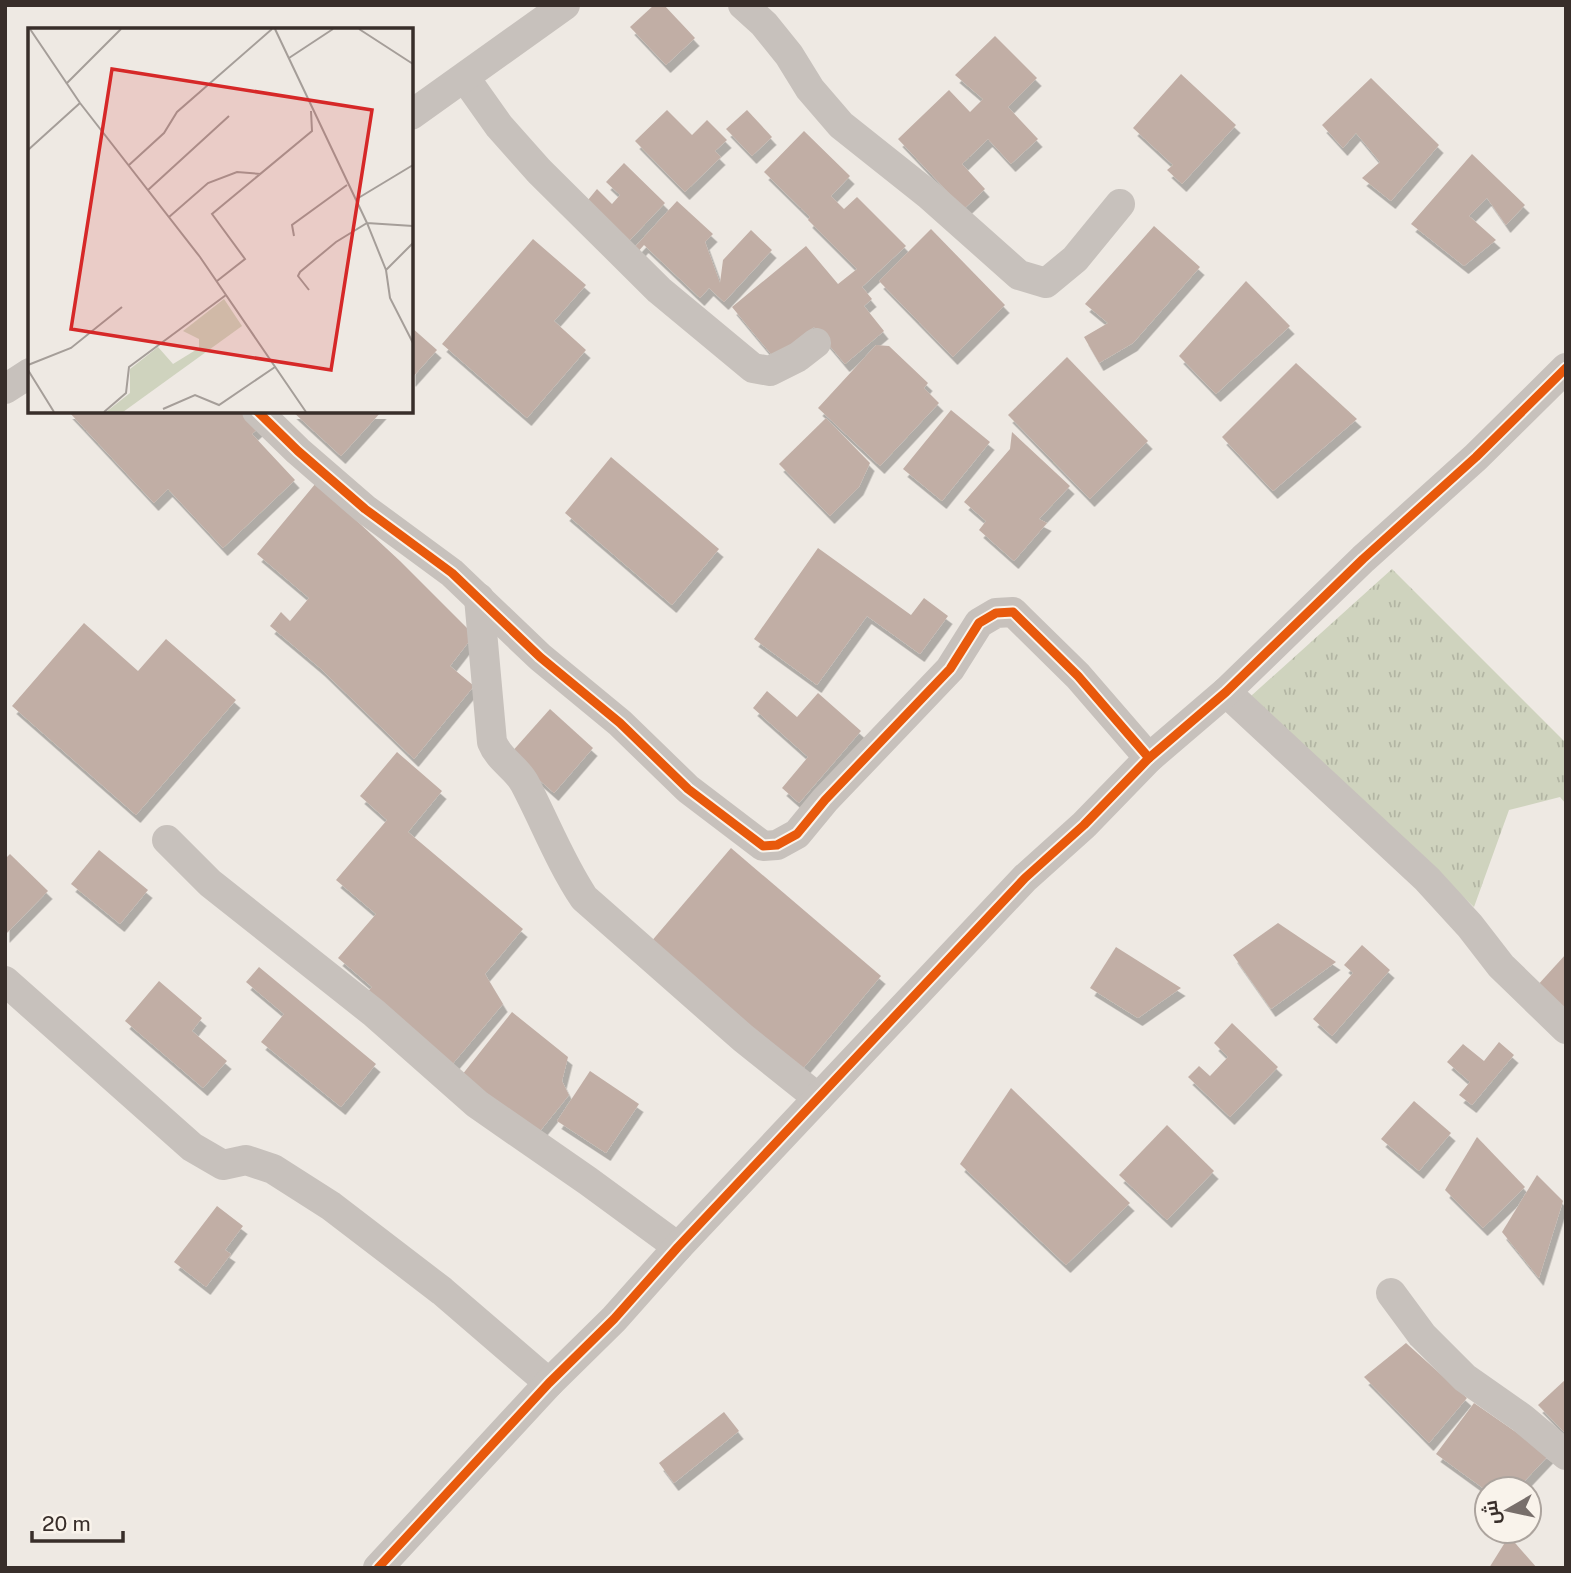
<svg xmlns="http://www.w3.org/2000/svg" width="1571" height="1573" viewBox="0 0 1571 1573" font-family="'Public Sans',Cairo,sans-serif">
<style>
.grass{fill:url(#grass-tufts)}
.building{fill:#c1aea5;filter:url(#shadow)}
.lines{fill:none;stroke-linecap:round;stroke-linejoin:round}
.street{stroke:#c7c1bc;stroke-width:30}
.cycleway-casing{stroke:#f9f3eb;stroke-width:13}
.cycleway{stroke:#e8590c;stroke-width:9}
.inset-road{fill:none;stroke:#a59e99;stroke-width:2}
.view{fill:#d62828;fill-opacity:0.15;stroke:#d62828;stroke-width:3.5}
.inset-edge{fill:none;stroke:#382e2a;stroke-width:3.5}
</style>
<defs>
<pattern id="grass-tufts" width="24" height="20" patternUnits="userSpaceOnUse" patternTransform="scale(1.75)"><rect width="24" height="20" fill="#cfd3be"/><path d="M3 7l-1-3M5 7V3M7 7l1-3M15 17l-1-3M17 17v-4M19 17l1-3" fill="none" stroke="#b2b5a3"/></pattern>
<filter id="shadow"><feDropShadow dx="4.5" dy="8" stdDeviation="0" flood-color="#0004"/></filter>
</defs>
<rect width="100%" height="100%" fill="#eee9e3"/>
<path class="grass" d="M1392 569 1566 743V804L1560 797 1509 810 1474 907 1251 696Z"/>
<g class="building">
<path d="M654 5H664L695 38 666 65 630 27Z"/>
<path d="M995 36 1037 78 1008 107 1038 139 1011 164 988 139 962 164 985 189 964 209 898 139 949 90 970 112 983 99 955 75Z"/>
<path d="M1181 74 1236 125 1182 184 1167 170 1173 165 1133 128Z"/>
<path d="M1371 78 1439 145 1391 201 1362 178 1380 162 1356 133 1343 148 1322 125Z"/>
<path d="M667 110 692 135 707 120 727 140 715 151 721 157 685 192 635 141Z"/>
<path d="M747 110 772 137 752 156 726 129Z"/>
<path d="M804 131 850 176 831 196 844 209 857 197 906 246 862 287 872 299 864 306 884 331 845 364 814 327 775 359 732 307 806 246 838 284 857 269 808 220 810 217 764 172Z"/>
<path d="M1472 154 1525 205 1506 225 1487 198 1469 216 1496 240 1464 266 1411 224Z"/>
<path d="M624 163 665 203 629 241 588 200 597 189 612 204 620 195 606 182Z"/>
<path d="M677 201 713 234 705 242 720 283 723 260 751 230 772 250 724 302 709 288 700 298 644 245 636 254 632 250Z"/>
<path d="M1154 226 1200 267 1133 343 1099 363 1084 337 1108 323 1085 304Z"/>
<path d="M931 229 1005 305 953 357 879 281Z"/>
<path d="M533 239 586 285 554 321 586 350 527 418 442 344Z"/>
<path d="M1246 281 1290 326 1216 394 1179 356Z"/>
<path d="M411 327 437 350 411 379Z"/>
<path d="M876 345 889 346 928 383 924 388 939 403 880 466 818 408Z"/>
<path d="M1067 357 1148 441 1090 499 1008 415Z"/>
<path d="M1296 363 1357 419 1273 491 1222 437Z"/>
<path d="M951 410 990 442 942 501 903 469Z"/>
<path d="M68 411H249L264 423 252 434 295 480 223 548 168 489 154 503Z"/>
<path d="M292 411H382L341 456Z"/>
<path d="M826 418 870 463 859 487 830 516 779 464Z"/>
<path d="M1012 432 1070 486 1039 519 1047 523 1014 561 979 530 986 521 964 502 1010 449Z"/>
<path d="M611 457 719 549 672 605 565 513Z"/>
<path d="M316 483 400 561 474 635 450 666 474 686 414 759 320 668 270 626 281 612 290 621 309 598 257 554Z"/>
<path d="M818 548 911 615 924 598 948 616 920 654 867 616 817 685 754 639Z"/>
<path d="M84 623 138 671 166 639 236 700 136 815 12 706Z"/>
<path d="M767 691 797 717 818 693 861 731 799 803 782 788 808 757 753 708Z"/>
<path d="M550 709 593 748 554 793 510 754Z"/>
<path d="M397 752 442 791 408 832 523 929 485 974 503 1004 450 1067 365 995 372 987 338 958 376 914 336 880 387 820 360 796Z"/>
<path d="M731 848 881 976 800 1072 650 943Z"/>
<path d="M99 850 148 890 120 924 71 884Z"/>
<path d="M10 854 48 891 5 935V859Z"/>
<path d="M1278 923 1336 962 1271 1009 1233 955Z"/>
<path d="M1362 945 1390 970 1332 1036 1313 1019 1353 973 1344 965Z"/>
<path d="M1116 947 1181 988 1138 1018 1090 988Z"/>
<path d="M1566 954V1014L1536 987Z"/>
<path d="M259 967 376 1064 341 1107 261 1042 284 1014 246 982Z"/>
<path d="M159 981 202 1018 192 1031 227 1061 203 1088 125 1021Z"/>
<path d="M512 1012 568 1057 562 1081 569 1095 532 1141 458 1080Z"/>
<path d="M1232 1023 1278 1067 1230 1117 1188 1077 1199 1066 1210 1076 1228 1057 1214 1043Z"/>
<path d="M1499 1042 1514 1055 1472 1105 1459 1095 1470 1082 1447 1062 1463 1044 1484 1061Z"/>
<path d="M590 1071 639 1104 606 1153 557 1121Z"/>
<path d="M1011 1088 1130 1203 1066 1265 960 1164Z"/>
<path d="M1414 1101 1451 1133 1419 1171 1381 1139Z"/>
<path d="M1167 1125 1214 1171 1167 1220 1119 1175Z"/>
<path d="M1477 1137 1525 1187 1483 1228 1445 1190Z"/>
<path d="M1537 1175 1563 1201 1539 1278 1502 1232Z"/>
<path d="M217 1206 243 1226 225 1250 231 1254 206 1287 174 1262Z"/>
<path d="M1406 1343 1467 1398 1429 1443 1364 1377Z"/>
<path d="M1566 1379V1434L1538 1405Z"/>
<path d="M1474 1403 1549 1455 1517 1489H1487V1491L1436 1454Z"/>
<path d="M724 1412 739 1431 674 1483 659 1463Z"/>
<path d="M1509 1536 1537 1568H1489Z"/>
</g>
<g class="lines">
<g class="street">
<path d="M743 5 764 24 789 55 810 89 841 125 929 195 1019 275 1046 283 1075 259 1120 204"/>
<path d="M465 78 499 126 539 171 659 290 753 368 770 371 798 357 816 343"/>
<path d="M411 115 565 5"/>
<path d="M5 389 30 373"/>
<path d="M257 411 298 451 365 509 452 573 540 657 620 723 688 789 763 846 777 845 797 834 825 800 950 669 979 623 996 613 1013 612 1020 619 1078 676 1149 758"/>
<path d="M479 598 492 742C499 760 517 768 525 784 545 822 560 862 584 898L743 1038 818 1098"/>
<path d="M1226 692 1427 879 1470 926 1501 966 1566 1029"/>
<path d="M167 840 210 883 374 1013 477 1104 588 1181 678 1247"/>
<path d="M5 981 192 1147 223 1165 246 1160 273 1169 331 1206 442 1291 549 1383"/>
<path d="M1391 1293 1422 1335 1465 1378 1522 1418 1566 1455"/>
<path d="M378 1568 549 1383 614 1319 678 1247 1025 878 1084 825 1149 758 1226 692 1363 559 1476 457 1566 368"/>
</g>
<defs>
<g id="cycleway">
<path d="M257 411 298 451 365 509 452 573 540 657 620 723 688 789 763 846 777 845 797 834 825 800 950 669 979 623 996 613 1013 612 1020 619 1078 676 1149 758"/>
<path d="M378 1568 549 1383 614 1319 678 1247 1025 878 1084 825 1149 758 1226 692 1363 559 1476 457 1566 368"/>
</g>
</defs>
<use href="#cycleway" class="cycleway-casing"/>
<use href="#cycleway" class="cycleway"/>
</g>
<g transform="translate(28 28)">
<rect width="385" height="385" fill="#eee9e3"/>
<path d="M196 271 214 298 95 384H78L102 365V341L130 319 145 336 171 320V311L155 303Z" fill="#cfd3be"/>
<path class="inset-road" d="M2 1 52 75 172 229 278 384M247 1 339 195 358 242 362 270 385 315M331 1 385 36M261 30 305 1M38 56 93 1M0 122 52 75M101 137 136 105 149 84 244 1M120 162 201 88M327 172 385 137M141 189 180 155 209 144 233 146M266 208 264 197 319 157M358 242 385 215M189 253 217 231 184 186 284 103 283 83M281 262 270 248 272 244 308 214 339 195 385 198M0 337 43 320 94 279M0 342 26 384M135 381 167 367 191 377 247 339M76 384 98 365 101 339 198 267"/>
<path class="view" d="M84 41 344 82 303 342 43 301Z"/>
<rect width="385" height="385" class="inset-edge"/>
</g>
<rect width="1571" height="1573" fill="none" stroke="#382e2a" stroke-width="14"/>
<g transform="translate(1508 1510) rotate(261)"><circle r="33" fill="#f9f3eb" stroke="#aca49e" stroke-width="2"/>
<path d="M0-5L12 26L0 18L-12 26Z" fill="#786f6b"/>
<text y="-10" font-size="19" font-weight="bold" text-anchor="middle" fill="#382e2a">ش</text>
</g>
<path d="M32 1531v10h91v-10" fill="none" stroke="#382e2a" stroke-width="3.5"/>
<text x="42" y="1531" font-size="21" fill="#382e2a" stroke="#f9f3eb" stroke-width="5" paint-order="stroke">20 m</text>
</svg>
